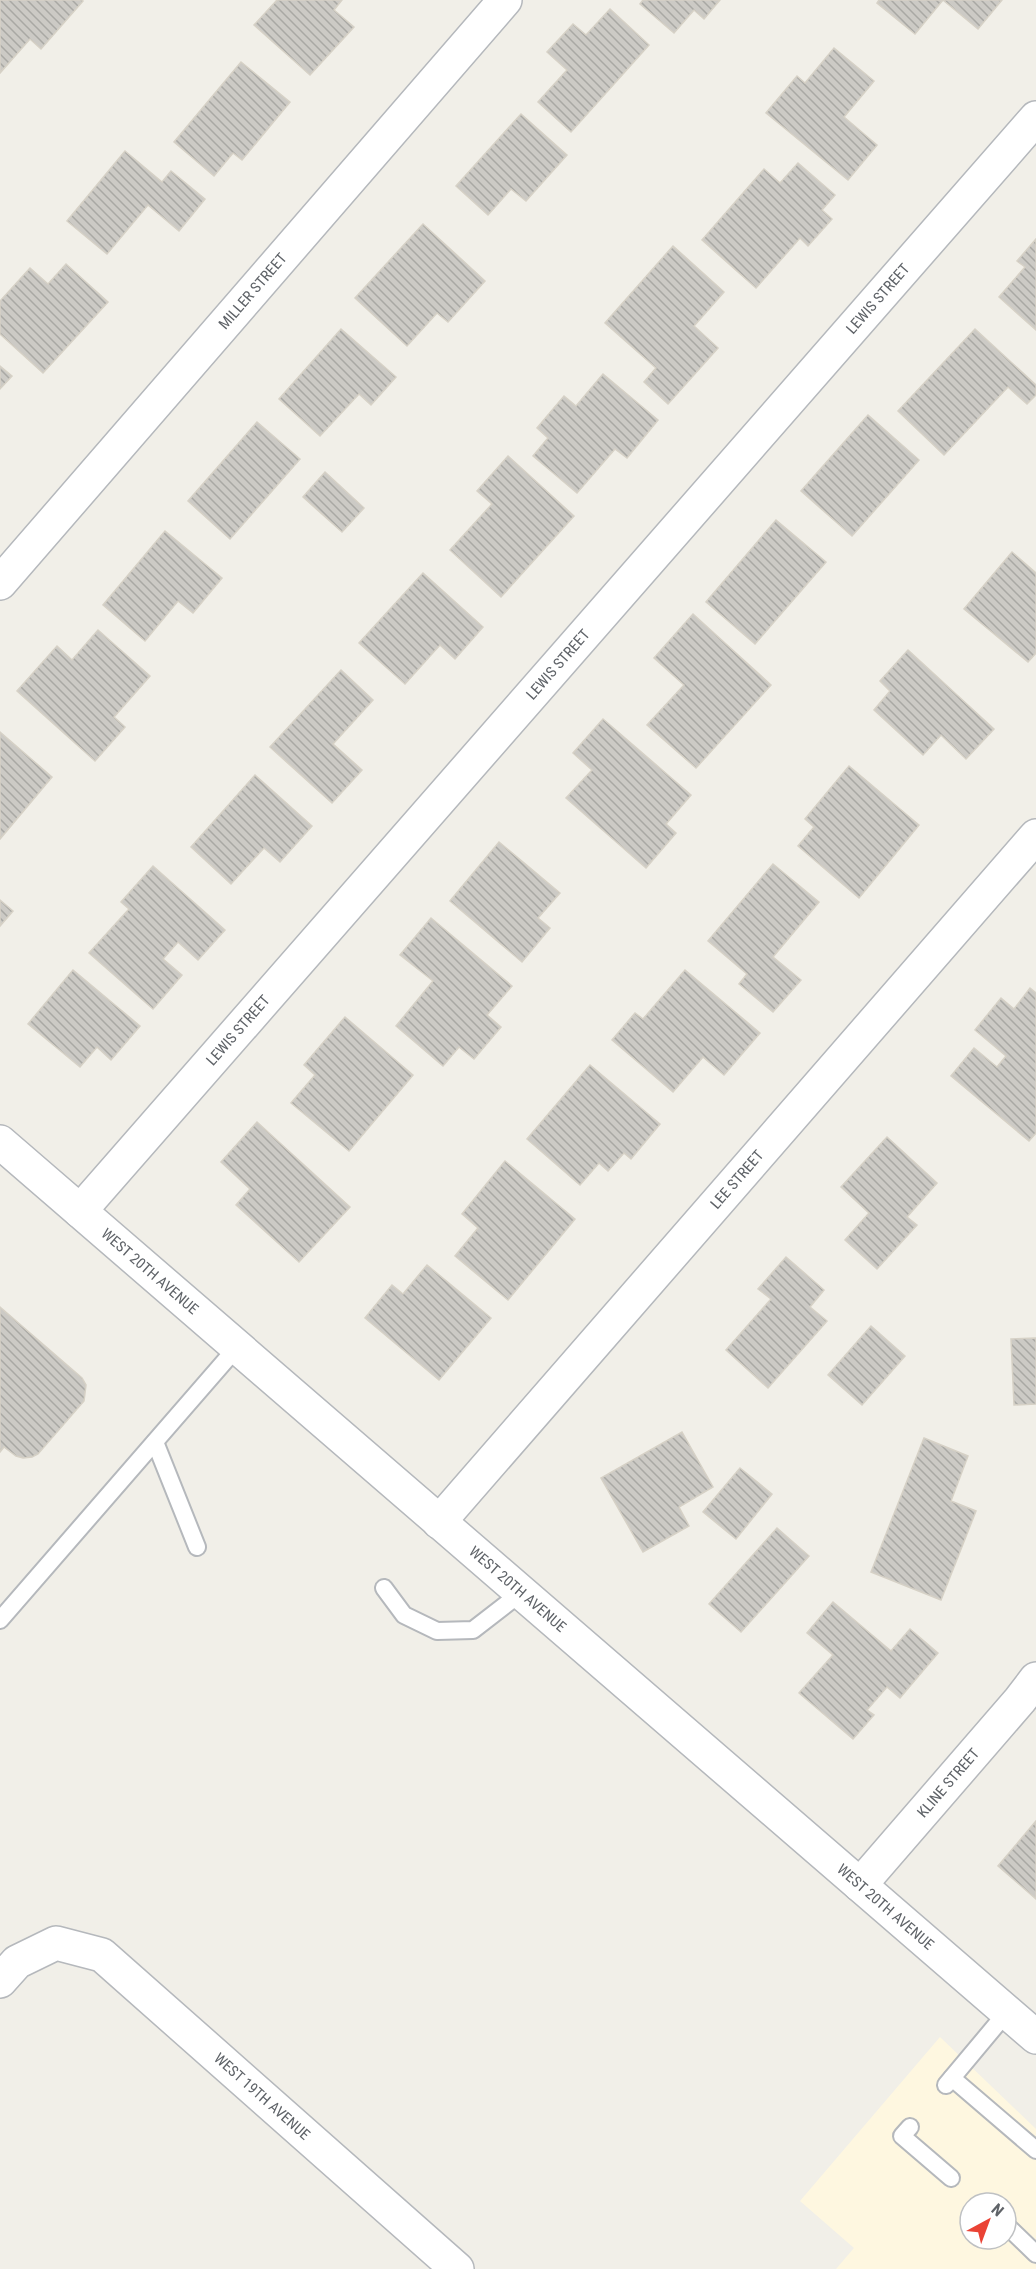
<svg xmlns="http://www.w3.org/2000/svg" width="1036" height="2269" viewBox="0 0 1036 2269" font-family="'Roboto Condensed',sans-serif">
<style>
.commercial{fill:#fef7e0;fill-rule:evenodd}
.building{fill:url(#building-back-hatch);stroke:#d6d1c6;stroke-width:1.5}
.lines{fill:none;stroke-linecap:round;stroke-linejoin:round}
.service-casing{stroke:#b5b8bc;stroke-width:20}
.minor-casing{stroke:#b5b8bc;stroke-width:36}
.tertiary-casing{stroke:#b5b8bc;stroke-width:36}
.service{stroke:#fff;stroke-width:16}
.minor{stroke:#fff;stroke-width:33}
.tertiary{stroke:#fff;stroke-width:33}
.labels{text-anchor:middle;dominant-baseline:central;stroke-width:4.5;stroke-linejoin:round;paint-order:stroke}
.street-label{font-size:15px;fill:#5f6368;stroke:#fff}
</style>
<defs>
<pattern id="building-back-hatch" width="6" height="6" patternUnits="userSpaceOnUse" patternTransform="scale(1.5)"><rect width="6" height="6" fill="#cccac5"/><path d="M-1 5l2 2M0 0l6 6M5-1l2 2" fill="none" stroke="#a9a8a4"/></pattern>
</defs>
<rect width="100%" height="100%" fill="#f1efe8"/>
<path class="commercial" d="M940 2037 1036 2129V2269H836L854 2248 800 2201ZM970 2203H1006V2239H970Z"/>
<g class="building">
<path d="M0 0H82L83 1 41 49 30 39 0 73Z"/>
<path d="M277 0H342L334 10 354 27 310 75 254 25Z"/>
<path d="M643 0H720L704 19 694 10 674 33 640 4Z"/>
<path d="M879 0H943L915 34 877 3Z"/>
<path d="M943 0H1002L978 29Z"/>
<path d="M610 9 649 45 571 132 538 102 567 70 547 52 573 24 586 35Z"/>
<path d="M834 48 874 81 844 117 877 145 848 180 766 113 797 76 805 83Z"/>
<path d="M241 62 290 102 242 160 233 153 214 176 174 142Z"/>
<path d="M521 114 567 155 526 201 511 189 488 215 456 186Z"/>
<path d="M125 151 162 182 171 171 205 199 179 231 148 205 107 254 67 221Z"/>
<path d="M798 163 835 195 822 210 832 219 808 246 800 238 756 288 702 240 764 169 780 183Z"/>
<path d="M423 224 485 281 448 322 437 313 407 346 355 298Z"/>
<path d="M1036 239V330L999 297 1025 267 1017 261Z"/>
<path d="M673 246 724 292 694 326 718 348 668 404 644 382 656 368 605 323Z"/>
<path d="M66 264 108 302 43 373 0 334V301L30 268 48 284Z"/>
<path d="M341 329 396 377 371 405 359 394 320 436 279 399Z"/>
<path d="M975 329 1036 385V395L1027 404 1008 387 944 455 898 411Z"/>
<path d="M0 366 12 376 0 389Z"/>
<path d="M603 374 658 420 627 458 615 449 577 493 533 456 548 438 537 428 564 396 576 406Z"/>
<path d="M868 415 919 460 852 536 801 491Z"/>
<path d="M257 422 300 459 230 539 188 501Z"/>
<path d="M508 456 574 516 501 597 450 550 492 504 477 491Z"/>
<path d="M325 472 364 508 342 532 303 497Z"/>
<path d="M776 520 826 562 755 644 706 602Z"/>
<path d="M165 531 222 578 193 613 178 601 145 641 103 605Z"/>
<path d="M1012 552 1036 573V653L1028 662 964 609Z"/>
<path d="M423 573 483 627 455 659 440 645 405 684 359 643Z"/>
<path d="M693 614 771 685 696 768 647 725 684 685 654 658Z"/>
<path d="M98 630 150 676 114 717 125 727 95 761 17 691 57 646 72 660Z"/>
<path d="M908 650 994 729 966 759 941 735 923 755 874 710 890 691 880 681Z"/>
<path d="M341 670 373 700 333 744 362 770 332 803 270 747Z"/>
<path d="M603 719 691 795 666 824 676 833 646 868 566 798 592 770 573 753Z"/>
<path d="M0 732 52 777 0 839Z"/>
<path d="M849 766 919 825 859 898 798 846 814 827 805 819Z"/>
<path d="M255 775 312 826 280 862 264 848 231 884 191 847Z"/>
<path d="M499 842 560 893 538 918 550 928 522 962 450 901Z"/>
<path d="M773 864 819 902 773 957 801 980 773 1012 739 984 747 974 708 941Z"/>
<path d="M153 866 225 930 198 960 178 942 163 959 182 975 153 1009 89 953 129 909 121 902Z"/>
<path d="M0 900 13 911 0 926Z"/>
<path d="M431 918 512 986 487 1015 501 1027 474 1059 459 1047 443 1066 396 1026 433 981 400 955Z"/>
<path d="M73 970 140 1026 111 1060 97 1047 80 1067 28 1024Z"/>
<path d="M685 970 760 1033 724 1075 703 1057 673 1092 612 1040 635 1013 643 1019Z"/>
<path d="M1030 988 1036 993V1133L1029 1141 951 1076 974 1048 997 1067 1006 1056 975 1030 1001 998 1014 1009Z"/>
<path d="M345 1017 413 1075 349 1151 291 1103 315 1075 304 1065Z"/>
<path d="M590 1065 660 1124 631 1159 624 1153 608 1171 599 1163 580 1185 527 1139Z"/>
<path d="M257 1122 350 1207 299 1262 236 1205 250 1189 221 1162Z"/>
<path d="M887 1137 937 1183 907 1217 917 1225 877 1269 845 1240 869 1213 841 1187Z"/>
<path d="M505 1161 575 1219 508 1300 455 1256 478 1228 462 1214Z"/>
<path d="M786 1257 824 1290 810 1307 827 1321 768 1388 726 1350 771 1299 758 1289Z"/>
<path d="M427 1265 491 1318 439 1380 365 1318 392 1285 403 1294Z"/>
<path d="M0 1307 82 1378 86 1385 84 1401 38 1454 32 1457 23 1458 16 1456 4 1447 0 1452Z"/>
<path d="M871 1326 905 1356 862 1405 828 1375Z"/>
<path d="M1036 1338V1404L1014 1405 1011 1339Z"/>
<path d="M682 1432 713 1487 679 1507 689 1526 643 1552 601 1478Z"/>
<path d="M924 1438 968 1456 951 1501 976 1511 941 1600 871 1572Z"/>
<path d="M740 1468 772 1494 736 1539 703 1512Z"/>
<path d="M777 1528 809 1556 741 1632 709 1604Z"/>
<path d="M833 1602 891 1651 910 1629 938 1653 900 1698 887 1687 867 1710 874 1715 853 1739 799 1693 833 1655 807 1633Z"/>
<path d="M1036 1821V1899L998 1866Z"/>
</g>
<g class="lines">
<defs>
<g id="service">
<path d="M155 1442 197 1547"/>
<path d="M384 1588 404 1615 437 1631 473 1630 522 1592"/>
<path d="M0 1620 238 1346"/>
<path d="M952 2078 1036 2150"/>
<path d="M946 2085 1007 2012"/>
<path d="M910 2127 902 2136 951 2178"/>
<path d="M1006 2225 1036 2254"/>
</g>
<g id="minor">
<path id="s1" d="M0 583 505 0"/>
<path id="s2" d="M80 1211 1036 118"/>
<path id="s3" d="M439 1522 1036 836"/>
<path id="s4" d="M860 1885 1020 1700 1036 1679"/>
<path id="s5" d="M0 1981 17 1962 56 1943 102 1955 457 2269"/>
</g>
<g id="tertiary">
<path id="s6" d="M0 1142 1036 2037"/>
</g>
</defs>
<use href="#service" class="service-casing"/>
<use href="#minor" class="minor-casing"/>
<use href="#tertiary" class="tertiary-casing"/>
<use href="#service" class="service"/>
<use href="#minor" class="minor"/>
<use href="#tertiary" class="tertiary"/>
</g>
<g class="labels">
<g class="street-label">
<text stroke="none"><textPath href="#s1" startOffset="386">MILLER STREET</textPath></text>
<text stroke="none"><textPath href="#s2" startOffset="1212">LEWIS STREET</textPath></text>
<text stroke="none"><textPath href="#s2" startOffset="726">LEWIS STREET</textPath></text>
<text stroke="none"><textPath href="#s2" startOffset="240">LEWIS STREET</textPath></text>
<text stroke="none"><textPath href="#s3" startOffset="454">LEE STREET</textPath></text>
<text stroke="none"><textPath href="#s6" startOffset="198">WEST 20TH AVENUE</textPath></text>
<text stroke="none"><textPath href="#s6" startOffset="684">WEST 20TH AVENUE</textPath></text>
<text stroke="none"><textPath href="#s4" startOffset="135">KLINE STREET</textPath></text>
<text stroke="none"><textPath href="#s6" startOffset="1170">WEST 20TH AVENUE</textPath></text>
<text stroke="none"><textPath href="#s5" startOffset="330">WEST 19TH AVENUE</textPath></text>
</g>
</g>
<g transform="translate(988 2221) rotate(41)"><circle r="28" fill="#ffffff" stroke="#bfc1c3" stroke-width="1.5"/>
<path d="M0-4.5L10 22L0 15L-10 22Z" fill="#ea4335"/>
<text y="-9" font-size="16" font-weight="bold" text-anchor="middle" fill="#5f6368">N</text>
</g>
</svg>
